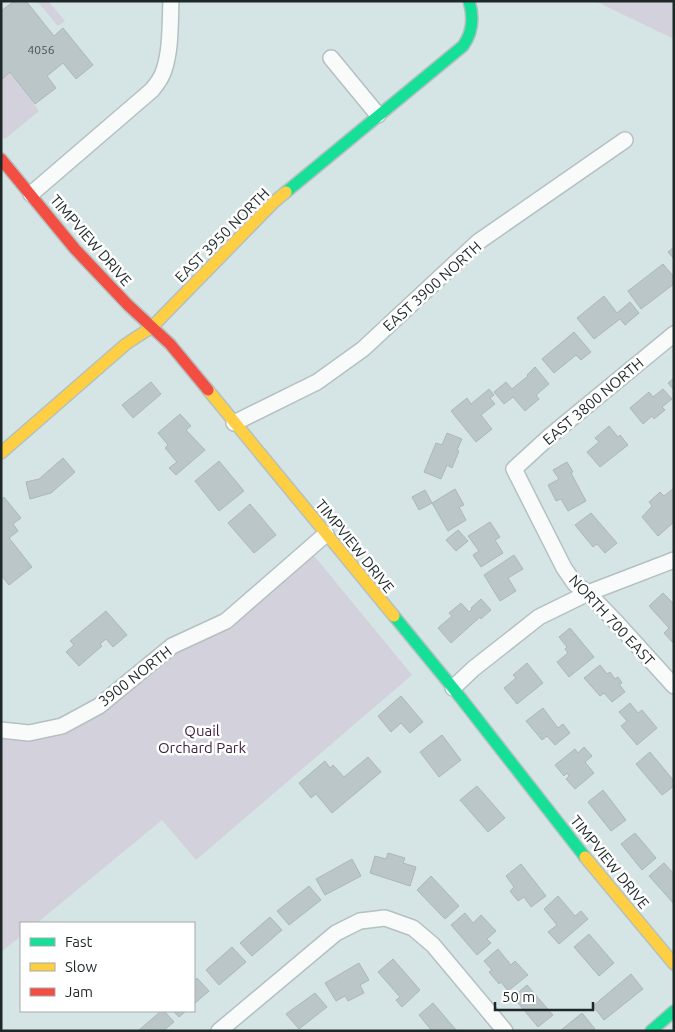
<svg xmlns="http://www.w3.org/2000/svg" width="675" height="1032" viewBox="0 0 675 1032" font-family="Ubuntu,sans-serif">
<style>
.green{fill:#d3d1db}
.building{fill:#bac6c7;stroke:#acb8b8}
.lines{fill:none;stroke-linecap:round;stroke-linejoin:round}
.street-casing{stroke:#b4c0c1;stroke-width:18}
.fast-casing{stroke:#b4c0c1;stroke-width:14}
.slow-casing{stroke:#b4c0c1;stroke-width:14}
.jam-casing{stroke:#b4c0c1;stroke-width:14}
.street{stroke:#f9fbfb;stroke-width:15}
.fast{stroke:#16e098;stroke-width:11}
.slow{stroke:#ffcf43;stroke-width:11}
.jam{stroke:#f24e42;stroke-width:11}
.labels{text-anchor:middle;dominant-baseline:central;stroke-width:5;stroke-linejoin:round;paint-order:stroke}
.number-label{font-size:12px;fill:#455050}
.street-label{font-size:15px;fill:#1e2829;stroke:#fff}
.park-label{font-size:15px;fill:#3d1e3f;stroke:#fff}
</style>
<rect width="100%" height="100%" fill="#d5e4e5"/>
<g class="green">
<path d="M37 1H48L65 21 58 26Z"/>
<path d="M595 1H674V39Z"/>
<path d="M10 72 39 111 5 139 1 135V80Z"/>
<path d="M311 552 412 675 196 860 162 820 37 923H21V936L1 952V732L64 728 173 649 229 623Z"/>
</g>
<g class="building">
<path d="M14 1H26L54 36 63 28 93 65 76 79 63 63 47 76 56 88 35 104 10 72 1 80V11Z"/>
<path d="M674 247V259L668 252Z"/>
<path d="M663 264 674 277V284L641 309 628 291Z"/>
<path d="M604 296 617 313 630 302 639 313 625 325 620 319 594 339 577 318Z"/>
<path d="M574 332 591 352 581 360 576 355 554 373 542 359Z"/>
<path d="M535 367 549 384 536 395 539 399 525 411 513 397 504 404 494 392 506 382 512 389 528 376 527 375Z"/>
<path d="M674 378V390L668 383Z"/>
<path d="M151 382 161 394 133 418 122 405Z"/>
<path d="M489 389 494 395 490 398 495 404 481 415 492 429 476 442 451 411 467 398 471 404Z"/>
<path d="M663 389 672 399 662 407 665 410 654 419 652 416 643 424 630 408 649 392 653 397Z"/>
<path d="M180 414 191 426 186 430 205 450 176 475 169 468 177 462 165 448 168 445 158 433Z"/>
<path d="M609 426 618 437 620 435 628 445 600 467 587 452 599 442 595 438Z"/>
<path d="M447 433 462 439 457 450 459 451 452 468 447 465 441 479 424 472 436 443 442 445Z"/>
<path d="M63 458 75 472 51 493 30 499 26 482 39 479Z"/>
<path d="M219 461 244 491 219 511 195 481Z"/>
<path d="M567 462 573 472 571 473 586 501 568 511 561 499 556 501 548 485 559 479 553 470Z"/>
<path d="M674 488V522L658 536 642 517 652 506 649 502 660 492 664 496Z"/>
<path d="M455 489 464 505 459 507 466 520 448 531 432 503Z"/>
<path d="M425 490 432 503 419 510 412 497Z"/>
<path d="M4 497 21 518 13 524 18 531 9 538 32 567 9 585 1 575V500Z"/>
<path d="M250 504 276 535 254 553 228 523Z"/>
<path d="M591 513 617 543 605 553 597 544 593 547 575 525Z"/>
<path d="M490 522 500 537 495 540 503 553 481 567 473 555 479 551 468 536Z"/>
<path d="M458 530 468 541 456 551 446 540Z"/>
<path d="M514 555 523 569 508 578 516 591 500 601 484 575Z"/>
<path d="M663 593 674 604 673 643 664 633 669 628 649 606Z"/>
<path d="M481 599 491 610 481 619 480 617 451 643 438 628 452 616 449 613 461 603 469 612 472 609 471 608Z"/>
<path d="M106 611 127 635 113 647 106 639 100 644 102 646 79 666 66 652 74 645 70 641Z"/>
<path d="M570 628 594 657 569 677 557 662 568 653 565 649 567 647 559 637Z"/>
<path d="M527 663 543 683 517 704 504 688 516 678 513 675Z"/>
<path d="M600 665 607 674 610 672 615 679 618 677 622 683 619 684 625 692 612 702 604 693 600 696 584 678Z"/>
<path d="M401 696 423 722 410 733 401 723 391 732 378 716Z"/>
<path d="M630 703 638 713 642 710 657 728 637 745 621 726 627 721 619 712Z"/>
<path d="M543 708 558 728 563 724 570 733 555 745 547 736 542 740 526 721Z"/>
<path d="M442 735 461 760 439 777 420 752Z"/>
<path d="M584 747 592 756 585 762 594 773 575 789 566 779 569 776 567 773 564 776 555 765 575 749 578 753Z"/>
<path d="M650 752 674 781V786L662 795 636 764Z"/>
<path d="M368 757 381 772 332 813 316 794 311 798 299 783 325 761 330 768 333 765 344 777Z"/>
<path d="M477 786 505 818 488 832 460 800Z"/>
<path d="M603 790 626 820 611 831 588 802Z"/>
<path d="M635 833 656 858 642 870 621 844Z"/>
<path d="M388 853 405 858 403 863 416 867 410 886 370 873 375 856 386 859Z"/>
<path d="M352 859 361 876 325 895 316 879Z"/>
<path d="M664 863 674 874V904L649 876Z"/>
<path d="M521 864 546 896 531 907 524 897 518 901 510 891 514 887 506 876Z"/>
<path d="M431 876 459 906 445 919 417 890Z"/>
<path d="M309 886 321 900 289 925 277 911Z"/>
<path d="M558 896 575 916 581 911 588 919 559 944 548 932 557 925 544 909Z"/>
<path d="M465 913 473 923 481 915 496 931 487 939 491 943 477 955 451 925Z"/>
<path d="M270 917 282 930 252 956 240 943Z"/>
<path d="M589 934 614 963 599 976 574 947Z"/>
<path d="M232 947 246 962 219 985 206 970Z"/>
<path d="M498 949 511 965 515 961 528 975 508 991 501 982 499 984 489 972 492 970 484 961Z"/>
<path d="M393 959 420 990 402 1007 396 1000 400 997 378 972Z"/>
<path d="M359 963 369 980 360 985 364 993 348 1001 345 996 336 1001 325 983Z"/>
<path d="M631 974 643 989 604 1020 593 1006Z"/>
<path d="M197 978 209 991 194 1004V981Z"/>
<path d="M527 985 553 1015 538 1027 513 997Z"/>
<path d="M315 993 327 1007 299 1029 286 1014Z"/>
<path d="M433 1003 457 1031H432L419 1015Z"/>
<path d="M161 1011H164L174 1022 163 1031H138Z"/>
<path d="M173 1011H186L179 1017Z"/>
<path d="M582 1013 595 1029 593 1031H560Z"/>
</g>
<g class="lines">
<defs>
<g id="street">
<path d="M331 58 378 115"/>
<path d="M31 194 152 90C157 84 162 77 164 70 171 50 170 22 171 1"/>
<path d="M674 334 550 436 514 469 564 568 575 584 588 593 616 622 674 686"/>
<path d="M234 423 317 382 363 349 478 242 625 140"/>
<path d="M453 688 473 669 539 617 588 593 674 560"/>
<path d="M1 730 29 733 62 726 99 706 172 646 226 621 326 534"/>
<path d="M219 1031 336 933 360 921 385 918 413 928 433 945 505 1031"/>
</g>
<g id="fast">
<path d="M286 192 463 46C473 32 474 17 469 1"/>
<path d="M394 616 453 688 585 857"/>
<path d="M651 1031 674 1011"/>
</g>
<g id="slow">
<path d="M208 390 394 616"/>
<path d="M1 453 126 344 152 327 274 202 286 192"/>
<path d="M585 857 674 964"/>
</g>
<path id="jam" d="M1 159 75 249 128 305 170 344 208 390"/>
</defs>
<use href="#street" class="street-casing"/>
<use href="#fast" class="fast-casing"/>
<use href="#slow" class="slow-casing"/>
<use href="#jam" class="jam-casing"/>
<use href="#street" class="street"/>
<use href="#fast" class="fast"/>
<use href="#slow" class="slow"/>
<use href="#jam" class="jam"/>
</g>
<g class="labels">
<g class="number-label">
<text x="41" y="49">4056</text>
</g>
<g class="street-label">
<text transform="translate(222 235) rotate(-45)">EAST 3950 NORTH</text>
<text transform="translate(91 240) rotate(49)">TIMPVIEW DRIVE</text>
<text transform="translate(432 286) rotate(-42)">EAST 3900 NORTH</text>
<text transform="translate(593 401) rotate(-40)">EAST 3800 NORTH</text>
<text transform="translate(355 546) rotate(51)">TIMPVIEW DRIVE</text>
<text transform="translate(612 620) rotate(47)">NORTH 700 EAST</text>
<text transform="translate(135 676) rotate(-38)">3900 NORTH</text>
<text transform="translate(610 862) rotate(51)">TIMPVIEW DRIVE</text>
</g>
<g class="park-label">
<text x="202" y="730">Quail<tspan x="202" dy="17">Orchard Park</tspan></text>
</g>
</g>
<rect width="675" height="1032" fill="none" stroke="#1e2829" stroke-width="5"/>
<rect x="20" y="922" width="175" height="90" fill="#ffffff" stroke="#a5a9a9"/>
<rect x="30" y="938" width="25" height="8" fill="#16e098" stroke="#a5a9a9"/>
<text x="65" y="947" font-size="15" fill="#1e2829">Fast</text>
<rect x="30" y="963" width="25" height="8" fill="#ffcf43" stroke="#a5a9a9"/>
<text x="65" y="972" font-size="15" fill="#1e2829">Slow</text>
<rect x="30" y="988" width="25" height="8" fill="#f24e42" stroke="#a5a9a9"/>
<text x="65" y="997" font-size="15" fill="#1e2829">Jam</text>
<path d="M495 1002v8h98v-8" fill="none" stroke="#1e2829" stroke-width="2.5"/>
<text x="502" y="1002" font-size="15" fill="#1e2829" stroke="#ffffff" stroke-width="4" paint-order="stroke">50 m</text>
</svg>
